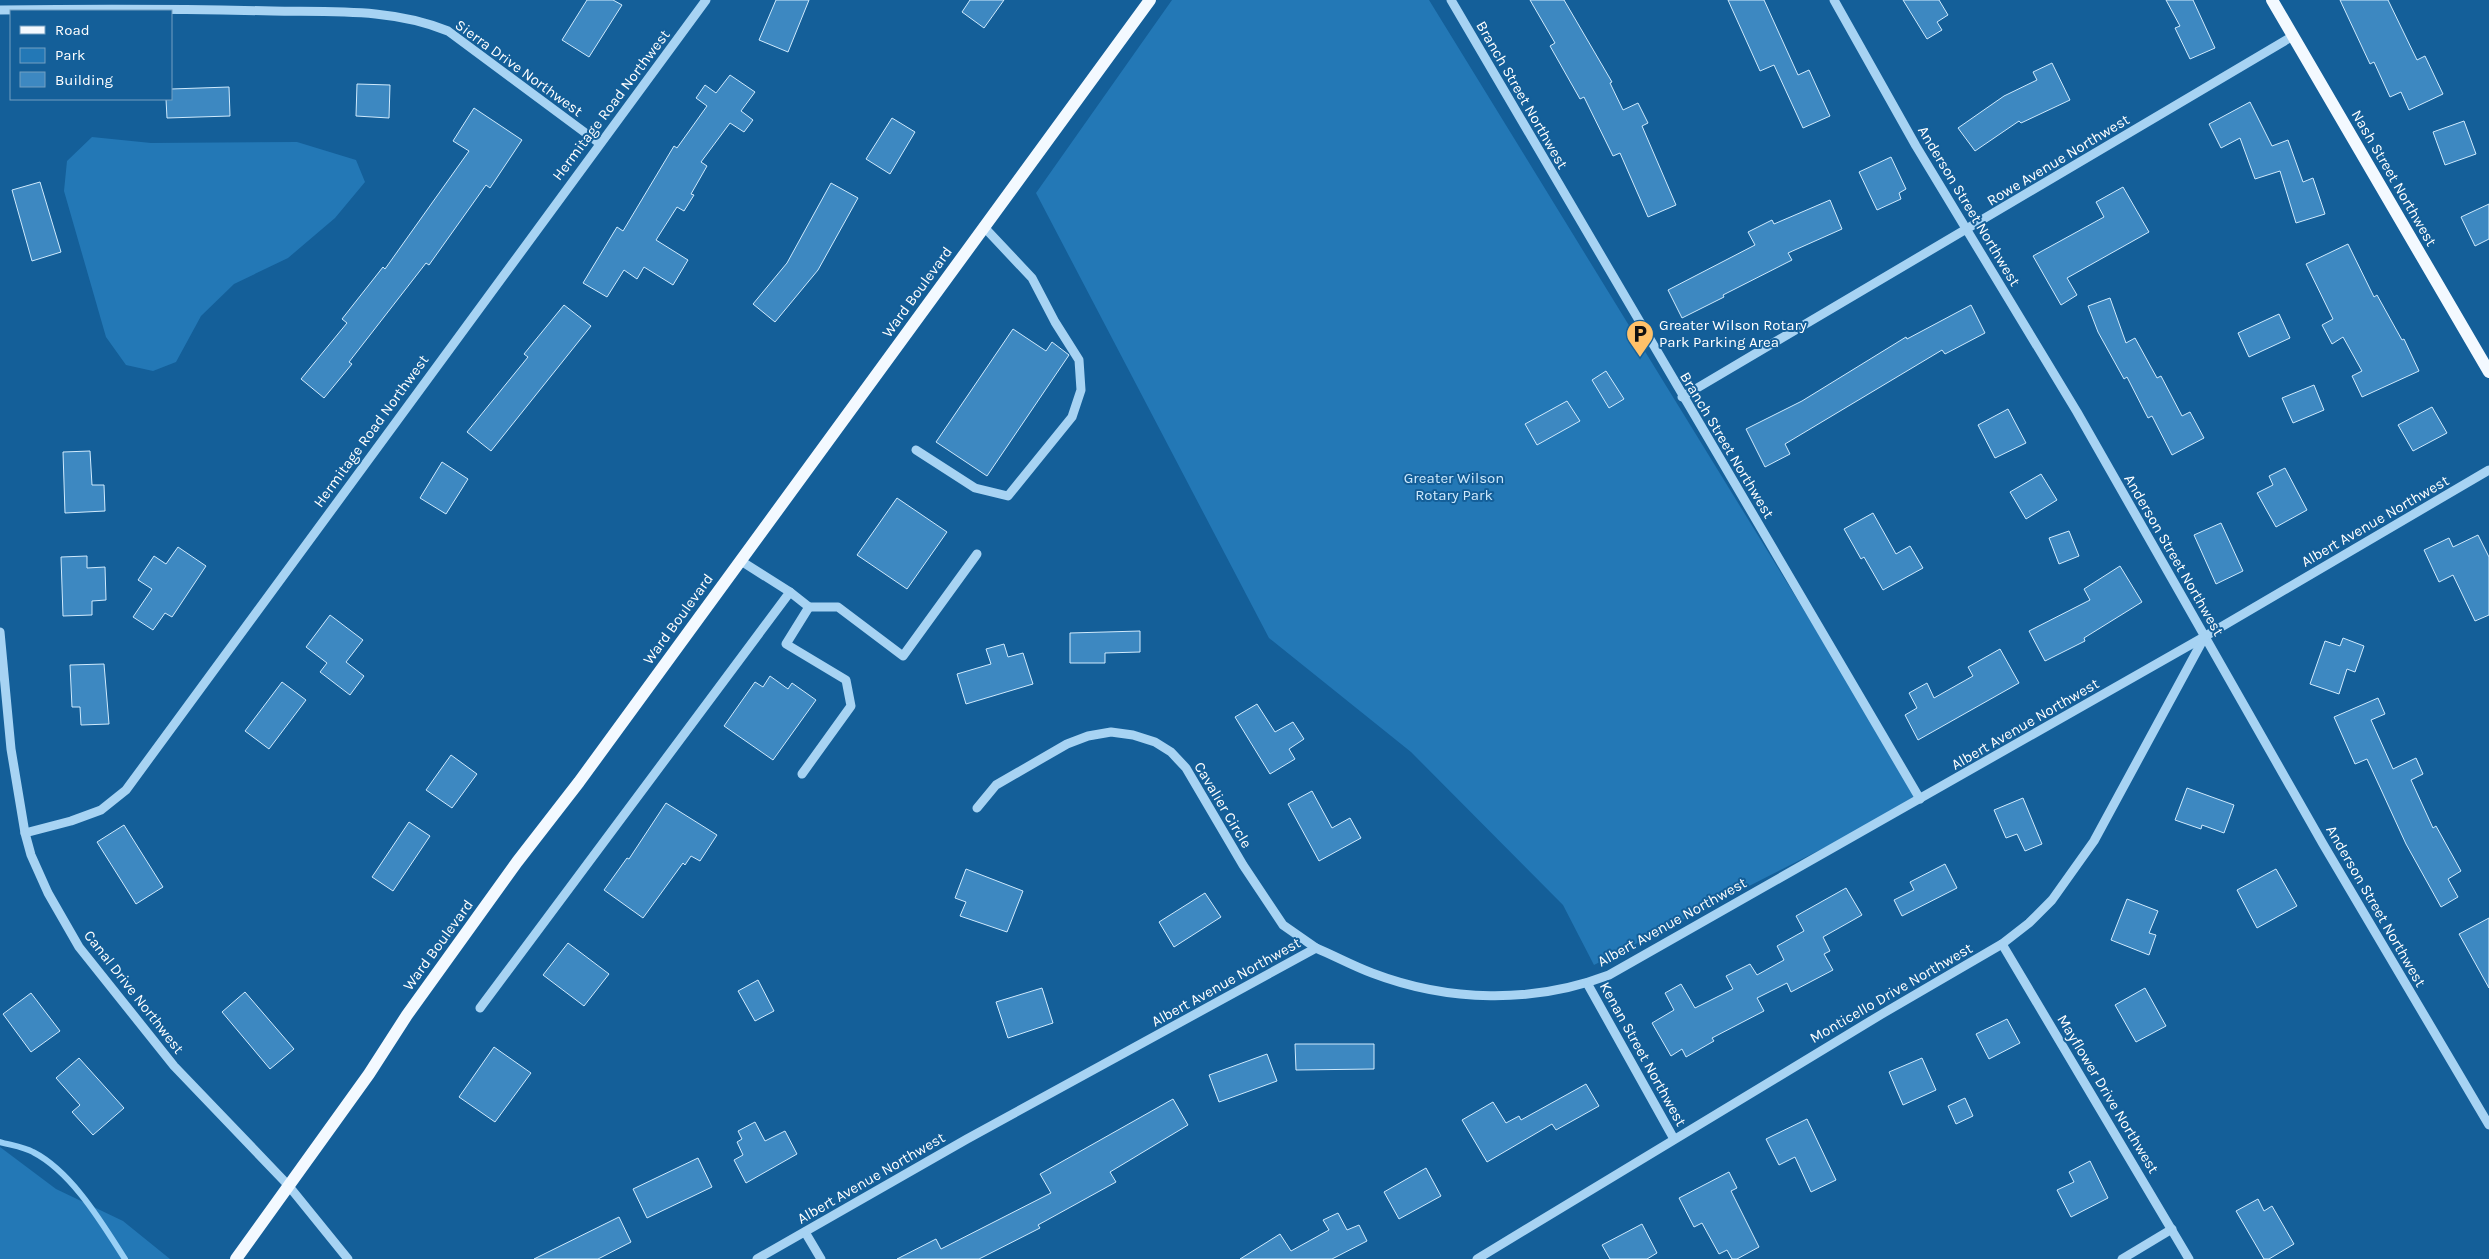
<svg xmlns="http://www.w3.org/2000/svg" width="2489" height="1259" viewBox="0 0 2489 1259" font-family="Karla,sans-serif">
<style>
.green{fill:#2378b6}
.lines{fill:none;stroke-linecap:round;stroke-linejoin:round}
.stream{stroke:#99d0f6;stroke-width:6}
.building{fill:#3d88c1;stroke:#cfeafd}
.minor{stroke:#a7d3f3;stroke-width:9}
.major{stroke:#f3f9ff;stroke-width:12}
.labels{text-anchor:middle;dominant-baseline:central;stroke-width:4;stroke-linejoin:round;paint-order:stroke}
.street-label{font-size:15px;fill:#fff;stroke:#145f99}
.poi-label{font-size:15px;fill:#fff;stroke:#145f99;text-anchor:start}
.park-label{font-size:15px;fill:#cfeafd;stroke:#145f99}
</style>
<rect width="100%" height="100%" fill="#145f99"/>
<g class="green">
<path d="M1172 0H1429L1920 799 1594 965 1563 905 1411 752 1269 638 1036 193Z"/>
<path d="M92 137 151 143 297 142 356 160 365 182 335 218 288 258 234 284 201 316 176 362 153 371 126 365 106 337 64 191 67 161Z"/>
<path d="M0 1147 56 1189 123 1221 170 1259H0Z"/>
</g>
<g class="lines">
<path class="stream" d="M0 1142C10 1145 24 1147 33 1152 72 1172 102 1223 125 1259"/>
</g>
<g class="building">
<path d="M587 0H613L622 5 589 57 562 40Z"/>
<path d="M776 0H809L788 52 759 40Z"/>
<path d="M970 0H1004L984 28 962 12Z"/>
<path d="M1530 0H1564L1612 82 1610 83 1623 110 1638 103 1648 123 1642 126 1676 205 1648 217 1620 153 1613 156 1584 97 1580 99 1550 46 1555 43Z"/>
<path d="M1728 0H1764L1798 75 1809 70 1830 116 1803 128 1774 65 1760 71Z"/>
<path d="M1903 0H1939L1948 15 1937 22 1942 30 1927 39Z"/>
<path d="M2166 0H2193L2215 48 2190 59 2175 28 2180 26Z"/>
<path d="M2340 0H2388L2417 60 2425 56 2443 94 2409 110 2401 92 2390 97 2374 62 2370 64Z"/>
<path d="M2052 63 2070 100 2021 123 2019 121 1975 151 1958 128 2004 96 2037 80 2033 72Z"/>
<path d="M730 75 755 92 741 111 753 120 744 132 730 123 701 162 707 166 691 194 694 195 684 211 677 207 656 240 688 260 673 285 644 267 637 279 624 270 607 297 583 283 617 227 623 231 674 146 677 148 707 106 696 98 705 85 716 93Z"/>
<path d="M357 84 390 85 389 118 356 116Z"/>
<path d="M229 87 230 116 167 118 166 99H171V89Z"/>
<path d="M2250 102 2272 146 2288 140 2303 182 2313 178 2325 214 2296 223 2280 171 2255 179 2240 138 2221 148 2209 124Z"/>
<path d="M474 108 522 140 490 188 486 185 429 265 426 263 349 362 352 364 324 398 301 379 347 323 342 319 383 267 385 269 469 151 453 141Z"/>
<path d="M892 118 915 132 890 174 866 159Z"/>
<path d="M2464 121 2476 154 2445 165 2433 132Z"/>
<path d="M1891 157 1906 189 1899 193 1901 199 1877 210 1859 172Z"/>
<path d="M40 182 61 252 32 261 12 190Z"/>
<path d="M831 183 858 198 818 270 775 322 753 304 787 263Z"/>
<path d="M2123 187 2149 232 2067 278 2077 295 2061 305 2033 256 2104 217 2096 202Z"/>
<path d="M1830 200 1842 229 1788 253 1792 260 1723 295 1724 297 1682 318 1668 290 1755 245 1748 232 1772 220 1774 224Z"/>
<path d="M2489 204V239L2475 246 2461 217Z"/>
<path d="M2348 244 2374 297 2377 295 2402 340 2404 339 2419 371 2362 397 2352 376 2362 371 2343 337 2332 344 2322 325 2333 319 2306 264Z"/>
<path d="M2110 298 2126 343 2135 338 2157 378 2161 376 2182 416 2190 412 2204 438 2172 455 2152 416 2148 418 2127 377 2124 379 2098 332 2088 306Z"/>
<path d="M564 305 591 326 491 451 467 432 528 357 524 354Z"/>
<path d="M1971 305 1985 333 1945 354 1942 350 1785 444 1790 454 1765 467 1746 429 1802 401 1906 337 1907 339Z"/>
<path d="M2279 314 2290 338 2249 357 2238 333Z"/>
<path d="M1013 329 1046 351 1052 342 1069 355 987 476 936 442Z"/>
<path d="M1606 371 1624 399 1609 408 1592 380Z"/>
<path d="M2314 385 2324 410 2293 423 2282 398Z"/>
<path d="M1567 401 1580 421 1537 445 1525 424Z"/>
<path d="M2432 407 2447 433 2413 451 2398 425Z"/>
<path d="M2008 409 2026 443 1995 458 1978 425Z"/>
<path d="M90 451 92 485H104L105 511 65 513 63 452Z"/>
<path d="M442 462 468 479 446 514 420 498Z"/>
<path d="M2285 468 2307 510 2276 527 2257 493 2273 485 2269 476Z"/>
<path d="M2041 474 2057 500 2026 519 2010 492Z"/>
<path d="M897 498 947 532 907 589 857 555Z"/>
<path d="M1873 513 1896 554 1910 546 1923 568 1883 590 1864 557 1861 559 1844 529Z"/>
<path d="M2221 523 2243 571 2216 584 2194 535Z"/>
<path d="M2069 531 2079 556 2059 564 2049 538Z"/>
<path d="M2478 535 2489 557V615L2475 621 2453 575 2439 582 2424 550 2449 538 2453 547Z"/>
<path d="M178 547 206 566 172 617 165 613 153 630 133 617 152 589 138 580 154 556 166 564Z"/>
<path d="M87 556V568L105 567 106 600 92 601V615L63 616 61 557Z"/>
<path d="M2120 566 2142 602 2084 638 2085 641 2045 661 2029 631 2090 600 2084 589Z"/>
<path d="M330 615 363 640 346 662 364 676 350 695 320 672 327 663 306 647Z"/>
<path d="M1140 631V652L1105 653V663H1070V633Z"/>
<path d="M2343 638 2364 646 2355 672 2347 669 2339 694 2310 684 2325 641 2340 646Z"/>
<path d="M1004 644 1008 657 1023 653 1033 684 966 704 957 674 991 664 986 649Z"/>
<path d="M2000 649 2019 683 1918 740 1905 715 1917 708 1909 693 1927 683 1934 698 1973 676 1968 667Z"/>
<path d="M104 664 109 724 81 725 80 707H72L70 665Z"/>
<path d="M770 676 788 689 792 683 816 700 773 760 724 726 755 682 763 687Z"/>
<path d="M282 682 306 700 269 749 245 731Z"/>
<path d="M2378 698 2385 714 2371 720 2393 769 2416 758 2423 774 2411 780 2433 828 2436 826 2461 871 2448 879 2458 897 2441 907 2406 844 2367 759 2355 764 2334 717Z"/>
<path d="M1257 704 1275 732 1293 722 1304 739 1289 749 1295 759 1270 774 1235 717Z"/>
<path d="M451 755 477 774 452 808 426 790Z"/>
<path d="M2187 788 2234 805 2224 833 2202 825 2201 829 2175 820Z"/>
<path d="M1312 791 1332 828 1350 818 1361 838 1319 861 1288 804Z"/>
<path d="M2023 798 2042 844 2025 851 2017 834 2006 838 1994 810Z"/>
<path d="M666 803 717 835 700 861 691 856 685 865 683 863 643 918 604 890 627 858 629 859Z"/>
<path d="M409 822 430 836 393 891 372 877Z"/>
<path d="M124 825 163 887 136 904 97 842Z"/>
<path d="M1945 864 1957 888 1902 916 1894 900 1914 890 1910 882Z"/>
<path d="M966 869 1023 891 1007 932 960 916 966 902 955 898Z"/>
<path d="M2276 869 2297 906 2257 928 2237 890Z"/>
<path d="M1846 888 1862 915 1823 937 1830 951 1824 954 1833 970 1791 992 1787 983 1757 998 1764 1011 1712 1038 1714 1041 1686 1057 1682 1049 1671 1056 1652 1023 1674 1010 1665 993 1681 984 1695 1008 1733 989 1726 976 1750 964 1757 975 1784 960 1777 946 1804 931 1796 916Z"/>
<path d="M1205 893 1221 917 1174 947 1159 922Z"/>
<path d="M2127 899 2158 911 2149 933 2156 935 2149 955 2111 940Z"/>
<path d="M2489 918V988L2459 934Z"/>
<path d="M568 943 609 974 584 1006 543 975Z"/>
<path d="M758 980 774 1011 755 1021 738 991Z"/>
<path d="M1042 988 1053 1023 1008 1038 996 1002Z"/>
<path d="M2145 988 2166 1026 2136 1042 2115 1005Z"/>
<path d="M245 992 294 1049 270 1069 222 1012Z"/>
<path d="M31 993 60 1031 31 1052 3 1014Z"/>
<path d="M2007 1019 2020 1043 1989 1059 1976 1034Z"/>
<path d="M1295 1044H1374V1069L1296 1070Z"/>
<path d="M494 1047 531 1073 495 1122 459 1097Z"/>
<path d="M1267 1054 1277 1081 1219 1102 1209 1075Z"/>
<path d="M79 1058 124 1108 93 1135 72 1112 80 1105 56 1078Z"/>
<path d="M1922 1058 1936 1090 1903 1105 1889 1072Z"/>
<path d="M1586 1084 1599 1106 1556 1130 1552 1124 1487 1162 1462 1120 1493 1102 1506 1123 1519 1116 1521 1120Z"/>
<path d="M1965 1098 1973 1116 1956 1124 1948 1106Z"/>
<path d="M1173 1099 1188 1125 1110 1172 1116 1182 1038 1225 1040 1228 979 1259H897L936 1239 941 1249 1051 1193 1040 1174Z"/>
<path d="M1807 1119 1836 1180 1811 1192 1795 1157 1779 1165 1766 1139Z"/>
<path d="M755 1122 765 1141 785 1131 797 1154 746 1183 734 1160 743 1155 737 1142 742 1139 738 1131Z"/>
<path d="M698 1158 712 1187 647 1218 633 1189Z"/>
<path d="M2090 1161 2108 1198 2071 1217 2057 1190 2074 1182 2069 1172Z"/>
<path d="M1426 1168 1441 1196 1399 1219 1384 1192Z"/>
<path d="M1729 1172 1737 1188 1731 1191 1759 1247 1737 1259H1732L1727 1250 1719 1254 1702 1223 1694 1227 1679 1198Z"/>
<path d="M2258 1199 2264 1211 2272 1206 2294 1244 2269 1259H2264L2236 1211Z"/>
<path d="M1338 1213 1347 1230 1359 1225 1367 1241 1332 1259H1240L1280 1234 1291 1251 1329 1230 1323 1220Z"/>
<path d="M619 1217 631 1242 598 1259H534Z"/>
<path d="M1642 1224 1657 1253 1647 1259H1610L1602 1245Z"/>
</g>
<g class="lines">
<g class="minor">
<path d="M1451 0 1920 799"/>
<path d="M1834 0 1916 146 2077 412 2323 844 2489 1125"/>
<path d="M0 10C91 9 182 9 273 11 331 12 393 8 448 31L599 143"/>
<path d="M1682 397 2293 36"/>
<path d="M916 450 975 488 1008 496 1072 417 1081 390 1079 360 1055 322 1032 278 984 227"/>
<path d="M790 592 809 607 786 644 846 680 851 706 802 774"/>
<path d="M809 607H838L903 656 977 554"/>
<path d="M0 632 11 749 25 833 31 855 48 893 79 947 174 1066 288 1185 348 1259"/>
<path d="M977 808 996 785 1067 744 1088 736 1111 732 1133 735 1155 742 1171 752 1186 768 1243 865 1283 925 1316 948"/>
<path d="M25 833 71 821 101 810 126 790 706 0"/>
<path d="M2002 944 2189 1259"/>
<path d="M1587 983 1674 1139"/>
<path d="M480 1008 790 592 741 561"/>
<path d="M805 1232 821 1259"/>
<path d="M757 1259 967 1139 1316 948C1335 956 1353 966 1372 973 1448 1002 1533 1004 1609 975L2204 637 2489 470"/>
<path d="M1477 1259 1882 1014 2002 944 2029 923 2052 900 2094 841 2204 638"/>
<path d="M2122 1259 2172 1229"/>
</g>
<g class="major">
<path d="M2272 0 2489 372"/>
<path d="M236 1259 369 1074 407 1015 517 862 579 782 1150 0"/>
</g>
</g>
<defs>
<symbol id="parking-pin" viewBox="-11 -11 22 30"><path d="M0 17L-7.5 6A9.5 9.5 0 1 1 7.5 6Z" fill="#ffc169" stroke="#145f99"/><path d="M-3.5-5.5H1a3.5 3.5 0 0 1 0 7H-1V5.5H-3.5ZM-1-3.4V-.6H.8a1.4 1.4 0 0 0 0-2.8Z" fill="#111"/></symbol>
</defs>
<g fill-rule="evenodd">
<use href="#parking-pin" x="1624" y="318" width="32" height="43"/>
</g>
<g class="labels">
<g class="street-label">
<text transform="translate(519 68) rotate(36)">Sierra Drive Northwest</text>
<text transform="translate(1522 95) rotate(60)">Branch Street Northwest</text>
<text transform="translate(611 105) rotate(-53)">Hermitage Road Northwest</text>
<text transform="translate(2058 160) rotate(-31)">Rowe Avenue Northwest</text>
<text transform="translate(2394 178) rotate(60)">Nash Street Northwest</text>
<text transform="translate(1969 206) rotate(59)">Anderson Street Northwest</text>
<text transform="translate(917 292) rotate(-54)">Ward Boulevard</text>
<text transform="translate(371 431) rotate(-54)">Hermitage Road Northwest</text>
<text transform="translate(1727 445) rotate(59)">Branch Street Northwest</text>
<text transform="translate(2375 521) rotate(-30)">Albert Avenue Northwest</text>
<text transform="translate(2174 555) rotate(60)">Anderson Street Northwest</text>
<text transform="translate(678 619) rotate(-54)">Ward Boulevard</text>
<text transform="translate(2025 724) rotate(-30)">Albert Avenue Northwest</text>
<text transform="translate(1223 805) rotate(59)">Cavalier Circle</text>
<text transform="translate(2376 906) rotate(60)">Anderson Street Northwest</text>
<text transform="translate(1672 922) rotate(-29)">Albert Avenue Northwest</text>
<text transform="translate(438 945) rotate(-54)">Ward Boulevard</text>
<text transform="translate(1226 982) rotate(-29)">Albert Avenue Northwest</text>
<text transform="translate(134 992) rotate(52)">Canal Drive Northwest</text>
<text transform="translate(1891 993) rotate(-30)">Monticello Drive Northwest</text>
<text transform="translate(1643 1054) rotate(61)">Kenan Street Northwest</text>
<text transform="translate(2108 1094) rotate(59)">Mayflower Drive Northwest</text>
<text transform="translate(871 1178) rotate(-30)">Albert Avenue Northwest</text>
</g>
<g class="poi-label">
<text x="1659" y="325">Greater Wilson Rotary<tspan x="1659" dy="17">Park Parking Area</tspan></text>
</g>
<g class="park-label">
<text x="1454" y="478">Greater Wilson<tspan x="1454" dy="17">Rotary Park</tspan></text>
</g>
</g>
<rect x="10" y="10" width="162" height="90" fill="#145f99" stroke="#729fc2"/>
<rect x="20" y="26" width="25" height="8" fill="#f3f9ff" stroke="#729fc2"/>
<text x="55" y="35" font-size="15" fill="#ffffff">Road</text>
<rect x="20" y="48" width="25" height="15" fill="#2378b6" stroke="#729fc2"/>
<text x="55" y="60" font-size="15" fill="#ffffff">Park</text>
<rect x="20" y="72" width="25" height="15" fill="#3d88c1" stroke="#729fc2"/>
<text x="55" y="85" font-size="15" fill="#ffffff">Building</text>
</svg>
